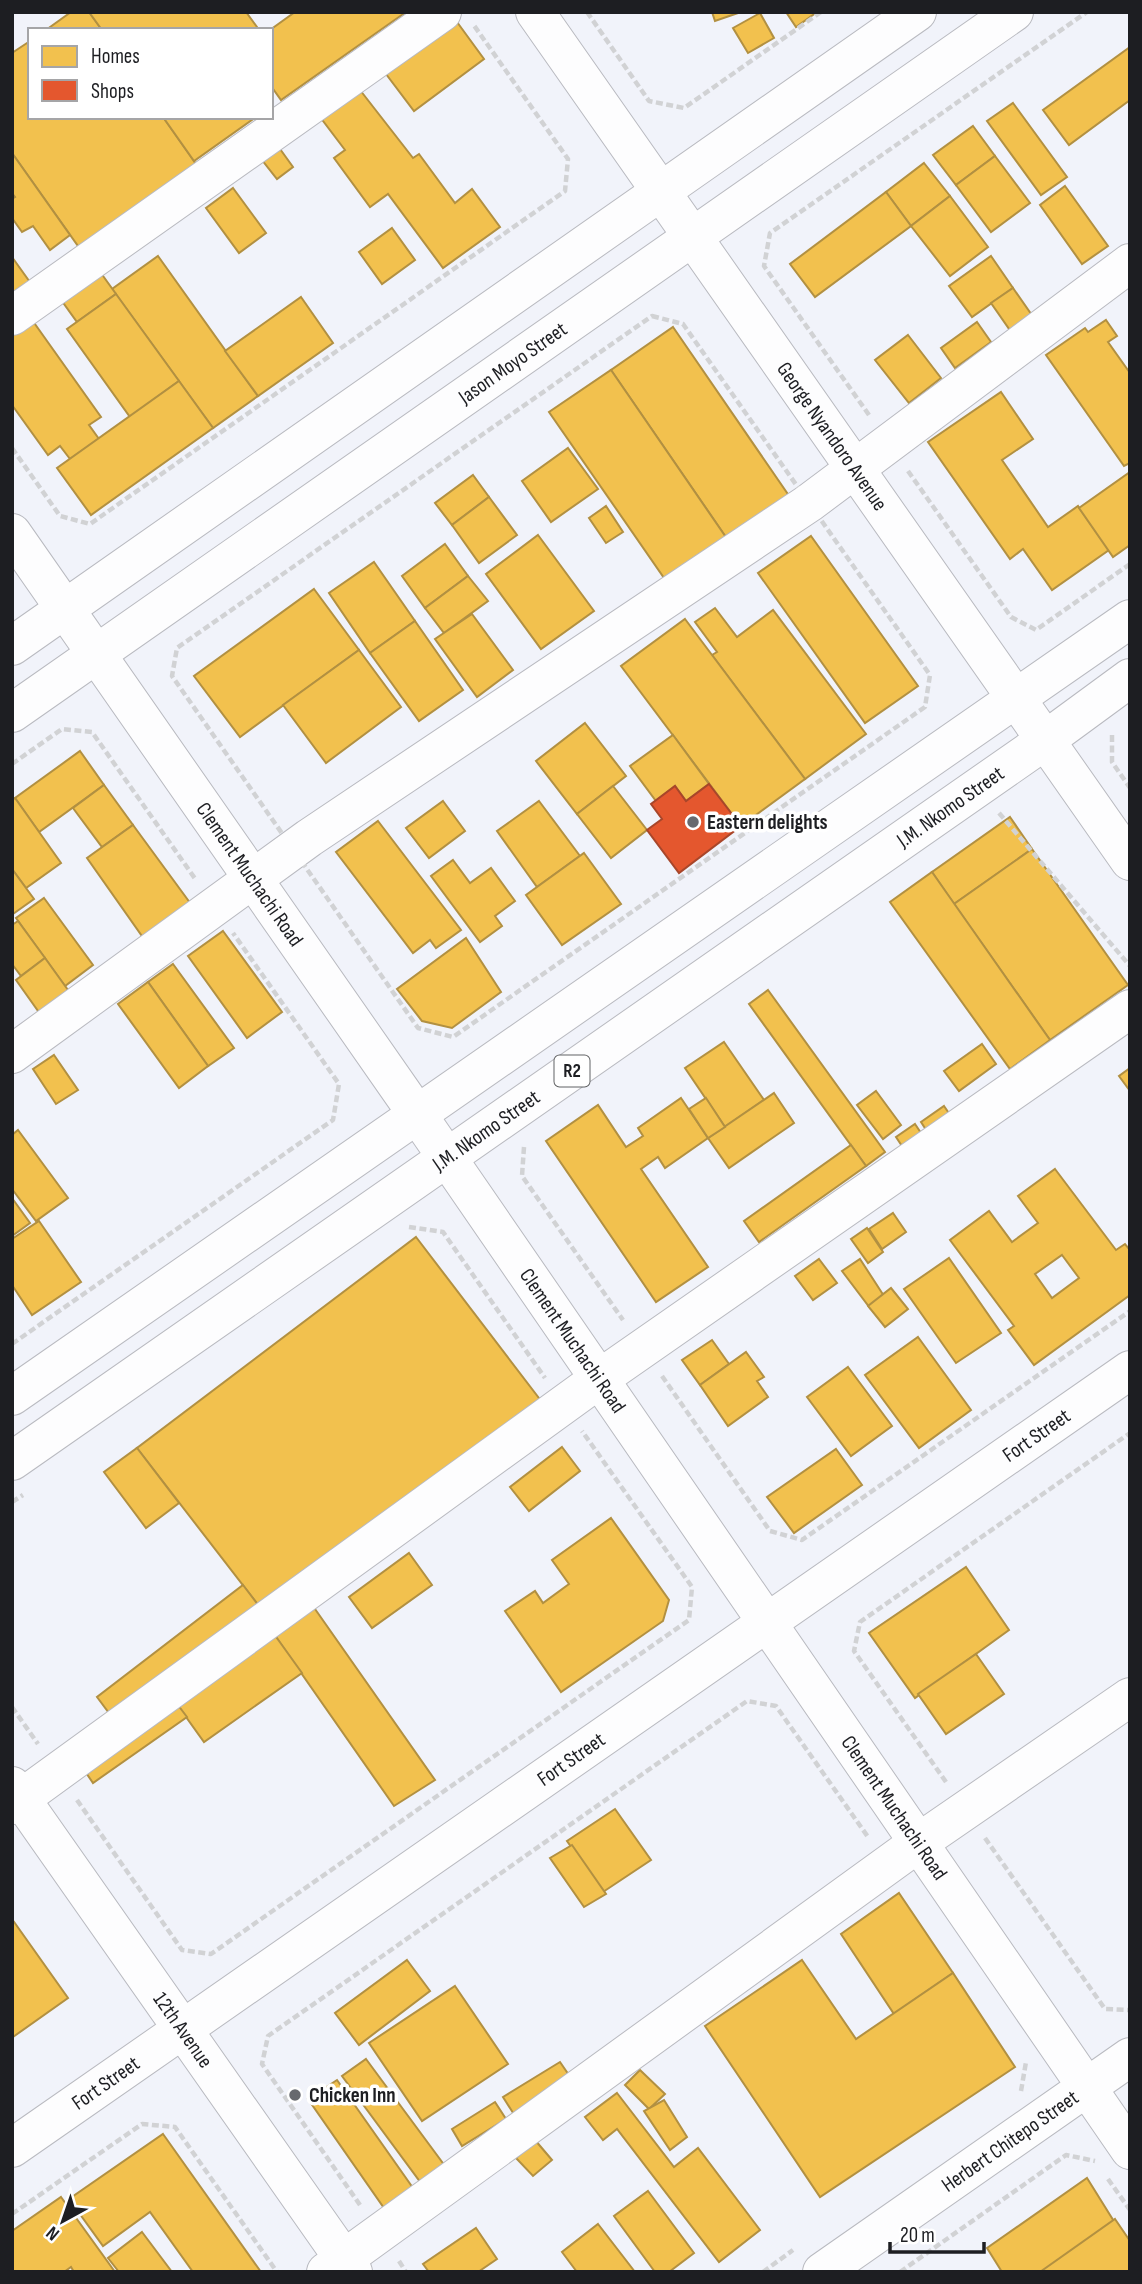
<svg xmlns="http://www.w3.org/2000/svg" width="1142" height="2284" viewBox="0 0 1142 2284" font-family="'Sofia Sans Condensed',sans-serif">
<style>
.homes{fill:#f2c14e;stroke:#b29041;stroke-width:2;fill-rule:evenodd}
.shops{fill:#e4572e;stroke:#a8462a;stroke-width:2}
.lines{fill:none;stroke-linecap:round;stroke-linejoin:round}
.minor-casing{stroke:#b9bac0;stroke-width:40}
.major-casing{stroke:#b9bac0;stroke-width:40}
.highway-casing{stroke:#b9bac0;stroke-width:40}
.path{stroke:#d1d2d4;stroke-width:4.5;stroke-dasharray:7 3.5;stroke-linecap:butt}
.minor{stroke:#fdfdfe;stroke-width:38}
.major{stroke:#fdfdfe;stroke-width:38}
.highway{stroke:#fdfdfe;stroke-width:38}
.poi-dot{fill:#67696e;stroke:#fff;stroke-width:2.5}
.labels{text-anchor:middle;dominant-baseline:central;stroke-width:7;stroke-linejoin:round;paint-order:stroke}
.shield{fill:#fff;stroke:#616264;stroke-width:2}
.shield-label{font-size:19px;font-weight:bold;fill:#1d1e22}
.street-label{font-size:21px;fill:#1d1e22;stroke:#fff}
.poi-label{font-size:21px;font-weight:bold;fill:#1d1e22;stroke:#fff;text-anchor:start}
</style>
<rect width="100%" height="100%" fill="#f1f3fa"/>
<g class="homes">
<path d="M71 12H89L102 30H46Z"/>
<path d="M89 12H246L257 27 253 30H102Z"/>
<path d="M295 12H406L281 100 271 86 270 30Z"/>
<path d="M712 12H741L715 21Z"/>
<path d="M786 12H817L796 27Z"/>
<path d="M760 13 774 38 748 53 733 28Z"/>
<path d="M457 22 484 59 414 111 386 74Z"/>
<path d="M30 41V117H163L201 171 83 253 12 153V53Z"/>
<path d="M1130 47V100L1069 145 1043 110Z"/>
<path d="M353 81 413 158 419 154 455 203 472 189 500 227 443 268 388 194 370 207 334 158 345 150 314 109Z"/>
<path d="M1013 103 1067 177 1041 195 987 121Z"/>
<path d="M163 117H256L194 161Z"/>
<path d="M973 126 995 156 956 185 933 155Z"/>
<path d="M275 142 293 167 277 179 258 155Z"/>
<path d="M12 153 70 235 50 250 33 226 22 232 12 218V199L15 197 12 193Z"/>
<path d="M995 156 1030 203 991 232 956 185Z"/>
<path d="M924 163 950 196 911 226 886 192Z"/>
<path d="M1065 186 1108 246 1082 264 1040 205Z"/>
<path d="M233 188 266 233 239 253 206 208Z"/>
<path d="M886 192 911 226 815 297 790 264Z"/>
<path d="M950 196 988 247 950 276 911 226Z"/>
<path d="M392 228 415 260 382 284 359 252Z"/>
<path d="M158 256 258 396 213 428 112 289Z"/>
<path d="M991 256 1013 288 972 317 949 286Z"/>
<path d="M12 257 32 285 12 299Z"/>
<path d="M93 262 116 294 77 322 54 290Z"/>
<path d="M1013 288 1036 321 1014 336 991 303Z"/>
<path d="M116 294 179 381 130 417 67 329Z"/>
<path d="M301 297 333 343 258 396 225 351Z"/>
<path d="M25 310 101 417 89 425 99 439 70 459 60 446 48 455 12 405V319Z"/>
<path d="M1106 320 1117 336 1108 342 1130 373V463L1124 466 1046 355 1085 328 1088 332Z"/>
<path d="M977 322 991 342 955 368 941 348Z"/>
<path d="M673 327 794 503 732 546 611 370Z"/>
<path d="M908 335 941 378 909 403 875 360Z"/>
<path d="M611 370 732 546 671 588 549 412Z"/>
<path d="M179 381 213 428 91 515 57 468Z"/>
<path d="M1001 392 1033 439 1002 460 1048 527 1078 506 1109 550 1052 590 1023 549 1010 559 928 442Z"/>
<path d="M568 448 598 489 551 522 522 481Z"/>
<path d="M1130 472V545L1113 557 1079 508Z"/>
<path d="M473 475 489 497 452 525 435 503Z"/>
<path d="M489 497 517 535 479 563 452 525Z"/>
<path d="M606 506 623 532 606 543 589 518Z"/>
<path d="M538 535 594 611 541 649 486 574Z"/>
<path d="M811 536 918 686 865 723 758 573Z"/>
<path d="M445 544 468 576 425 608 402 576Z"/>
<path d="M374 562 415 621 370 653 329 593Z"/>
<path d="M468 576 488 601 444 633 425 608Z"/>
<path d="M314 589 359 650 240 737 194 676Z"/>
<path d="M715 608 737 637 773 610 866 734 805 779 712 655 717 652 695 622Z"/>
<path d="M472 614 513 670 477 697 435 639Z"/>
<path d="M685 619 805 779 741 826 621 666Z"/>
<path d="M415 621 463 690 419 721 370 653Z"/>
<path d="M359 650 401 707 326 763 283 705Z"/>
<path d="M585 723 626 776 577 814 536 761Z"/>
<path d="M673 735 709 784 686 801 675 786 656 801 630 766Z"/>
<path d="M80 751 104 785 39 832 15 798Z"/>
<path d="M104 785 133 825 102 847 73 808Z"/>
<path d="M613 786 647 830 611 858 577 814Z"/>
<path d="M15 798 61 863 26 888 12 869V800Z"/>
<path d="M443 801 465 831 429 858 406 828Z"/>
<path d="M539 801 580 856 537 887 497 831Z"/>
<path d="M1010 817 1032 849 954 904 932 872Z"/>
<path d="M378 821 461 930 436 948 430 940 413 953 336 852Z"/>
<path d="M133 825 196 911 149 946 87 858Z"/>
<path d="M1032 849 1128 985 1050 1040 954 904Z"/>
<path d="M584 853 621 904 562 945 526 895Z"/>
<path d="M453 860 470 883 491 868 515 901 495 916 502 926 480 942 431 876Z"/>
<path d="M12 869 34 899 13 914 12 913Z"/>
<path d="M932 872 1050 1040 1010 1069 890 902Z"/>
<path d="M44 898 93 965 65 986 16 918Z"/>
<path d="M18 921 45 958 21 976 12 964V925Z"/>
<path d="M223 931 282 1012 247 1038 188 956Z"/>
<path d="M466 938 501 992 452 1028 422 1021 397 989Z"/>
<path d="M45 958 78 1004 48 1025 16 980Z"/>
<path d="M173 964 234 1048 208 1066 148 982Z"/>
<path d="M148 982 208 1066 179 1088 118 1004Z"/>
<path d="M768 990 885 1152 866 1166 749 1004Z"/>
<path d="M724 1042 764 1100 725 1127 685 1068Z"/>
<path d="M982 1044 996 1064 959 1091 944 1071Z"/>
<path d="M54 1055 78 1090 56 1104 33 1069Z"/>
<path d="M1130 1068V1091L1119 1076Z"/>
<path d="M876 1091 901 1125 883 1139 857 1105Z"/>
<path d="M774 1093 794 1123 729 1168 708 1138Z"/>
<path d="M681 1098 708 1138 665 1168 658 1157 641 1169 708 1267 656 1302 546 1141 598 1105 626 1147 643 1136 638 1128Z"/>
<path d="M706 1098 725 1127 708 1138 689 1109Z"/>
<path d="M944 1106 955 1122 932 1139 921 1122Z"/>
<path d="M915 1124 927 1142 908 1155 896 1137Z"/>
<path d="M18 1130 68 1198 36 1221 12 1189V1135Z"/>
<path d="M851 1145 866 1166 759 1242 744 1221Z"/>
<path d="M1055 1169 1116 1250 1125 1244 1130 1250V1295L1034 1365 1008 1330 1014 1326 950 1240 989 1211 1012 1242 1038 1223 1018 1196ZM1062 1255 1079 1278 1052 1298 1035 1274Z"/>
<path d="M12 1198 30 1223 12 1236Z"/>
<path d="M893 1213 906 1232 882 1249 869 1229Z"/>
<path d="M39 1221 81 1282 32 1315 12 1285V1239Z"/>
<path d="M867 1228 883 1252 868 1263 851 1239Z"/>
<path d="M416 1237 545 1406 262 1610 137 1448Z"/>
<path d="M949 1258 1001 1333 956 1363 904 1289Z"/>
<path d="M819 1259 837 1283 813 1300 795 1276Z"/>
<path d="M860 1259 884 1296 870 1308 842 1271Z"/>
<path d="M891 1288 908 1309 885 1327 868 1306Z"/>
<path d="M918 1337 971 1410 919 1448 865 1375Z"/>
<path d="M712 1340 729 1364 700 1385 682 1360Z"/>
<path d="M746 1352 764 1377 757 1381 768 1397 728 1426 700 1385Z"/>
<path d="M848 1367 892 1426 851 1456 807 1397Z"/>
<path d="M562 1447 580 1471 529 1511 510 1487Z"/>
<path d="M137 1448 179 1503 146 1528 104 1472Z"/>
<path d="M836 1449 862 1485 794 1533 767 1497Z"/>
<path d="M611 1518 669 1600 663 1621 561 1692 505 1611 535 1591 543 1603 569 1584 552 1560Z"/>
<path d="M409 1553 432 1585 372 1628 349 1597Z"/>
<path d="M966 1567 1009 1630 915 1698 869 1633Z"/>
<path d="M243 1585 262 1610 115 1721 97 1697Z"/>
<path d="M308 1599 435 1780 394 1806 269 1627Z"/>
<path d="M269 1627 302 1673 204 1742 171 1696Z"/>
<path d="M976 1654 1004 1694 946 1734 918 1694Z"/>
<path d="M171 1696 187 1717 93 1783 78 1761Z"/>
<path d="M615 1809 651 1860 603 1892 567 1841Z"/>
<path d="M572 1845 606 1894 584 1907 550 1858Z"/>
<path d="M899 1893 953 1973 894 2014 841 1934Z"/>
<path d="M12 1919 68 1998 13 2037 12 2036Z"/>
<path d="M407 1960 430 1991 359 2045 335 2013Z"/>
<path d="M802 1960 856 2039 953 1973 1015 2067 820 2197 705 2026Z"/>
<path d="M455 1986 508 2064 422 2121 369 2043Z"/>
<path d="M366 2059 445 2166 421 2183 342 2076Z"/>
<path d="M560 2062 573 2081 515 2116 503 2097Z"/>
<path d="M640 2070 665 2094 649 2109 625 2085Z"/>
<path d="M337 2080 413 2188 384 2208 308 2099Z"/>
<path d="M617 2093 674 2167 698 2148 760 2230 719 2262 617 2129 603 2140 585 2117Z"/>
<path d="M664 2100 687 2137 670 2150 644 2111Z"/>
<path d="M495 2102 506 2119 462 2146 452 2129Z"/>
<path d="M163 2134 261 2272H193L150 2212 103 2246 69 2199Z"/>
<path d="M535 2140 552 2160 533 2176 516 2158Z"/>
<path d="M1087 2178 1115 2223 1044 2272H1002L987 2248Z"/>
<path d="M648 2191 694 2253 669 2272H655L614 2216Z"/>
<path d="M61 2197 115 2272H74L71 2267 64 2272H12V2231Z"/>
<path d="M1115 2219 1130 2241V2272H1040Z"/>
<path d="M598 2224 635 2272H577L562 2252Z"/>
<path d="M476 2228 497 2259 478 2272H429L423 2264Z"/>
<path d="M142 2232 172 2272H119L108 2258Z"/>
</g>
<path class="shops" d="M709 784 741 826 679 873 647 830 662 819 651 804 675 786 686 801Z"/>
<g class="lines">
<defs>
<g id="minor">
<path id="s1" d="M535 12 1130 861"/>
<path d="M12 316 442 12"/>
<path id="s2" d="M12 533 417 1114"/>
<path d="M12 646 917 12"/>
<path id="s3" d="M12 713 1014 12"/>
<path d="M12 1054 309 838 809 503 1130 263"/>
<path id="s4" d="M12 1786 353 2272"/>
<path d="M12 1805 599 1379 1130 1009"/>
<path id="s5" d="M12 2148 1130 1370"/>
<path d="M326 2272 918 1843 1130 1697"/>
<path id="s6" d="M822 2272 1130 2057"/>
</g>
<g id="major">
<path id="s7" d="M417 1114 1130 2150"/>
</g>
<g id="highway">
<path d="M12 1396 1130 619"/>
<path id="s8" d="M12 1461 1040 744 1130 678"/>
</g>
</defs>
<use href="#minor" class="minor-casing"/>
<use href="#major" class="major-casing"/>
<use href="#highway" class="highway-casing"/>
<g class="path">
<path d="M587 12 649 101 684 108 821 12"/>
<path d="M652 316 683 324 930 675 925 707 453 1037 418 1028 172 676 177 648Z"/>
<path d="M869 415 764 266 770 233 1087 12"/>
<path d="M12 448 60 516 90 524 565 191 568 159 473 24"/>
<path d="M908 471 1011 617 1036 630 1130 564"/>
<path d="M1112 735V762L1130 788"/>
<path d="M12 764 62 729 92 732 196 880"/>
<path d="M999 813 1130 966"/>
<path d="M524 1147 522 1176 623 1320"/>
<path d="M409 1227 443 1232 545 1378"/>
<path d="M12 1344 333 1120 339 1084 233 933"/>
<path d="M662 1376 770 1531 802 1540 1130 1311"/>
<path d="M12 1502 23 1495"/>
<path d="M12 1707 38 1744"/>
<path d="M946 1782 854 1651 860 1622 1130 1433"/>
<path d="M77 1800 182 1950 211 1954 689 1620 692 1587 582 1431"/>
<path d="M985 1838 1105 2009 1130 2010"/>
<path d="M1021 2091 1026 2062"/>
<path d="M1108 2179 1130 2210"/>
<path d="M360 2205 262 2064 268 2036 747 1701 776 1706 868 1837"/>
<path d="M12 2214 142 2124 175 2127 277 2272"/>
<path d="M399 2261 406 2272"/>
<path d="M763 2272 793 2250"/>
<path d="M900 2272 1066 2155 1095 2161"/>
</g>
<use href="#minor" class="minor"/>
<use href="#major" class="major"/>
<use href="#highway" class="highway"/>
</g>
<g class="poi-dot">
<circle cx="693" cy="822" r="7"/>
<circle cx="295" cy="2095" r="7"/>
</g>
<g class="labels">
<rect class="shield" x="554.5" y="1055.5" width="35" height="31" rx="5"/>
<g class="shield-label">
<text x="572" y="1071">R2</text>
</g>
<g class="street-label">
<text stroke="none"><textPath href="#s3" startOffset="611">Jason Moyo Street</textPath></text>
<text stroke="none"><textPath href="#s1" startOffset="518">George Nyandoro Avenue</textPath></text>
<text stroke="none"><textPath href="#s8" startOffset="1144">J.M. Nkomo Street</textPath></text>
<text stroke="none"><textPath href="#s2" startOffset="416">Clement Muchachi Road</textPath></text>
<text stroke="none"><textPath href="#s8" startOffset="578">J.M. Nkomo Street</textPath></text>
<text stroke="none"><textPath href="#s7" startOffset="275">Clement Muchachi Road</textPath></text>
<text stroke="none"><textPath href="#s5" startOffset="1248">Fort Street</textPath></text>
<text stroke="none"><textPath href="#s5" startOffset="681">Fort Street</textPath></text>
<text stroke="none"><textPath href="#s7" startOffset="842">Clement Muchachi Road</textPath></text>
<text stroke="none"><textPath href="#s4" startOffset="298">12th Avenue</textPath></text>
<text stroke="none"><textPath href="#s5" startOffset="114">Fort Street</textPath></text>
<text stroke="none"><textPath href="#s6" startOffset="229">Herbert Chitepo Street</textPath></text>
</g>
<g class="poi-label">
<text x="707" y="822">Eastern delights</text>
<text x="309" y="2095">Chicken Inn</text>
</g>
</g>
<rect width="1142" height="2284" fill="none" stroke="#1d1e22" stroke-width="28"/>
<rect x="28" y="28" width="245" height="91" fill="#ffffff" stroke="#a5a5a7" stroke-width="2"/>
<rect x="42" y="46" width="35" height="21" fill="#f2c14e" stroke="#a5a5a7" stroke-width="2"/>
<text x="91" y="63" font-size="21" fill="#1d1e22">Homes</text>
<rect x="42" y="80" width="35" height="21" fill="#e4572e" stroke="#a5a5a7" stroke-width="2"/>
<text x="91" y="98" font-size="21" fill="#1d1e22">Shops</text>
<g transform="translate(63 2221) rotate(220)" stroke="#ffffff" stroke-width="5" paint-order="stroke">
<path d="M0-5L12 26L0 18L-12 26Z" fill="#1d1e22"/>
<text y="-10" font-size="19" font-weight="bold" text-anchor="middle" fill="#1d1e22">N</text>
</g>
<path d="M890 2242v10h94v-10" fill="none" stroke="#1d1e22" stroke-width="3.5"/>
<text x="900" y="2242" font-size="21" fill="#1d1e22" stroke="#ffffff" stroke-width="5" paint-order="stroke">20 m</text>
</svg>
